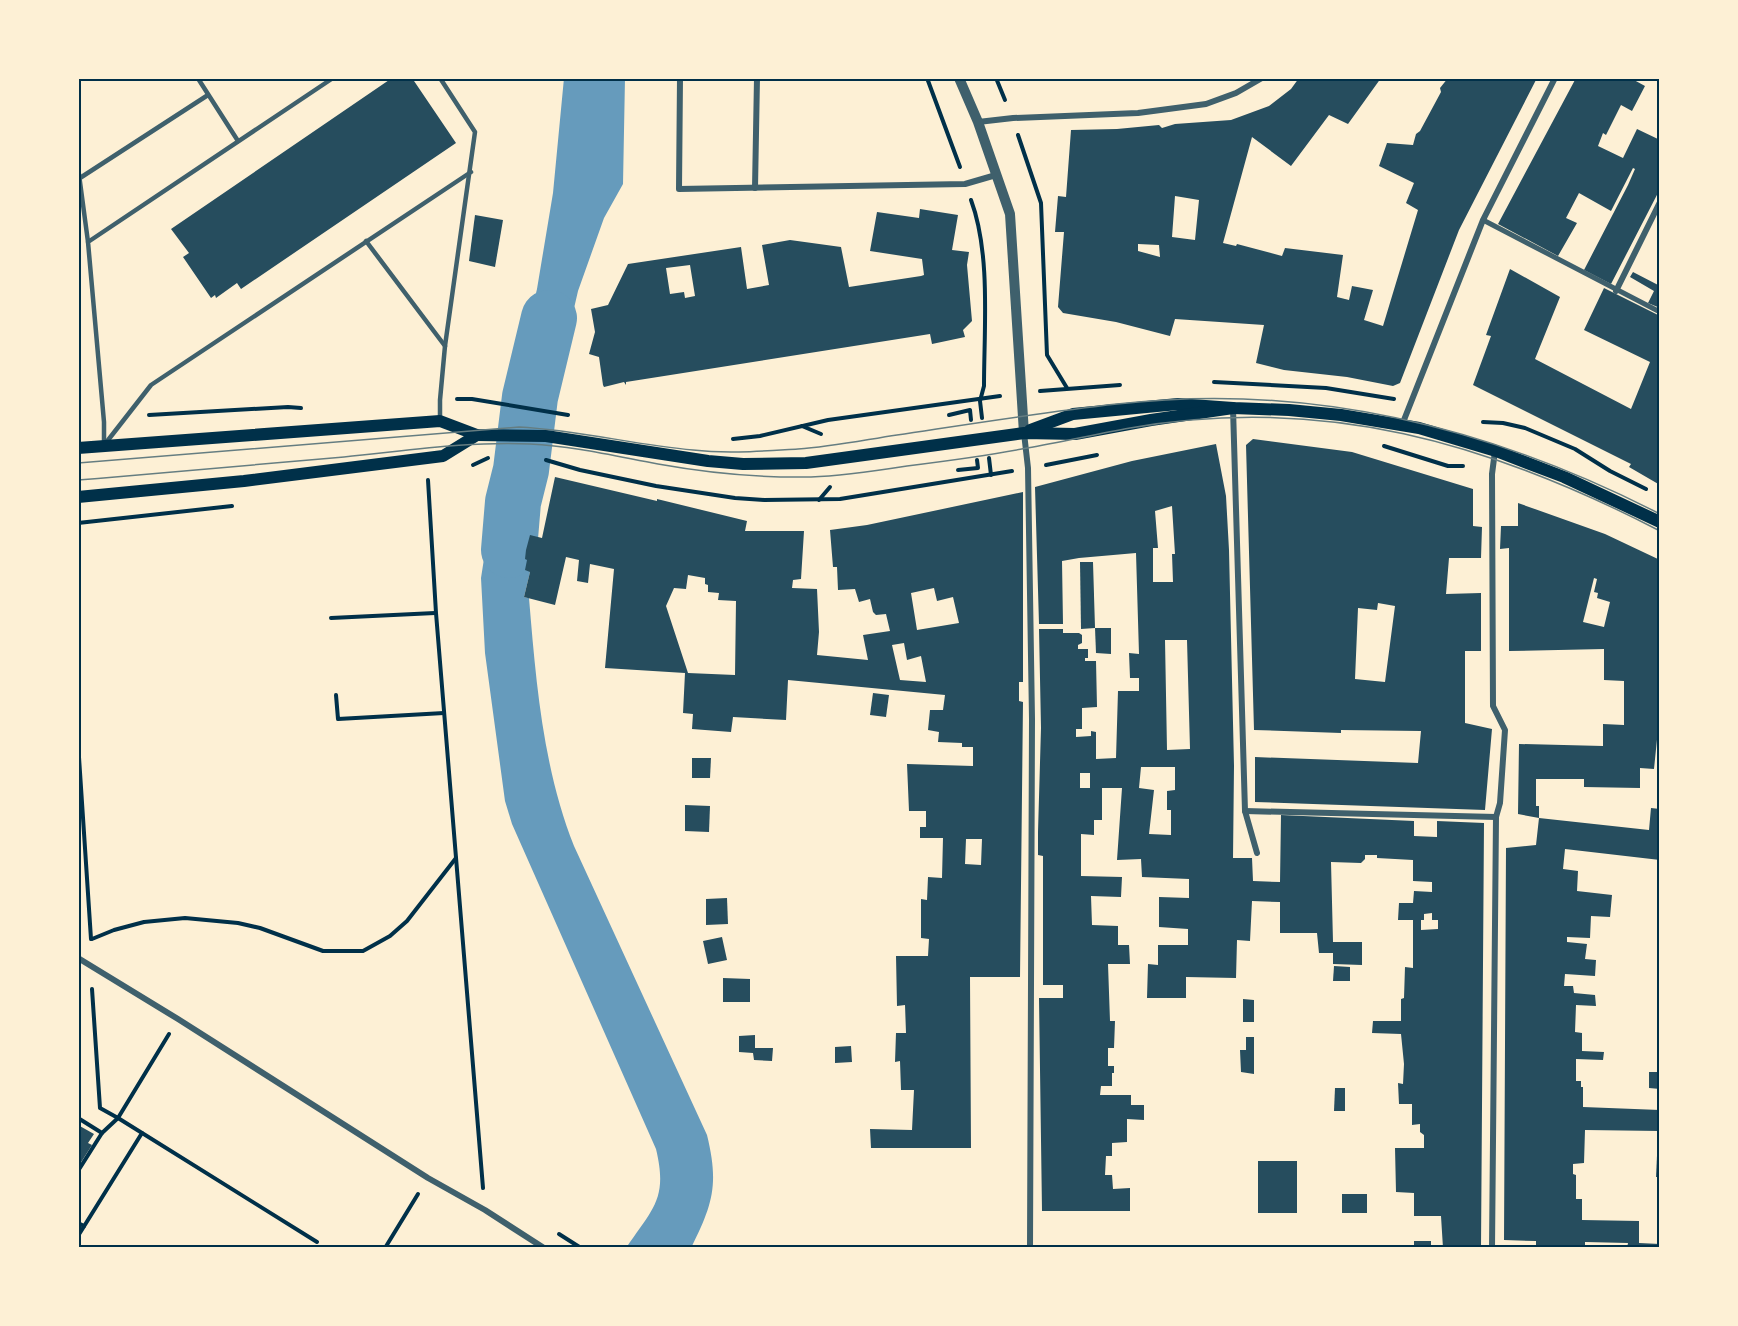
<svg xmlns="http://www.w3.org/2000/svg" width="1738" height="1326" viewBox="0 0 1738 1326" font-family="Barlow,sans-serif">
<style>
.water{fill:#669bbc}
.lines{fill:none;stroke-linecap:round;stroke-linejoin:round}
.river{stroke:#669bbc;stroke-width:56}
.building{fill:#264d5e;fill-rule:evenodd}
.path{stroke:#003049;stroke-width:4}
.service{stroke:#3f606c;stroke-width:4.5}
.pedestrian{stroke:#3f606c;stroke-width:5}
.minor{stroke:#3f606c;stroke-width:6}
.tertiary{stroke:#3f606c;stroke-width:10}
.secondary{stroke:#003049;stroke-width:12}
.tram{stroke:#657d81;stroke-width:1.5}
.neatline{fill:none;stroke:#003049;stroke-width:2}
</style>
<rect width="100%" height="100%" fill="#fdf0d5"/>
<g class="water">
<path d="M564 78H625L623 184 604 218 578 291 554 395 513 389 537 289 553 193Z"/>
<path d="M503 472 541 477 526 550 525 559 527 560 530 572 524 597 529 598C536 682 543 768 574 846L707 1135C719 1184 713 1204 691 1248H626C653 1208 668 1199 656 1149L512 824 505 801 485 653 481 578 488 533Z"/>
</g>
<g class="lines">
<path class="river" d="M509 550 513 502 521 470 530 397 549 318"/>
</g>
<g class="building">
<path d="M392 78H412L456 143 241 289 237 283 216 298 215 295 211 298 183 257 189 253 171 229Z"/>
<path d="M1299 78H1381L1348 124 1329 115 1291 166 1252 137 1223 243 1236 246 1237 244 1282 256 1285 248 1343 255 1337 297 1349 300 1352 286 1373 290 1364 320 1383 326 1418 210 1406 203 1414 183 1379 166 1387 143 1413 145 1416 134 1420 131 1441 92 1440 88 1448 78H1537L1459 230 1400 383 1393 386 1347 377 1284 370 1256 363 1264 325 1175 319 1170 336 1116 322 1063 313 1058 307 1064 232H1055L1058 196 1066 197 1071 130 1117 129 1159 125 1162 128 1175 124 1231 120 1269 106 1291 89ZM1175 196 1199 200 1195 240 1172 237ZM1138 244 1159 245 1160 257 1138 251Z"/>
<path d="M1576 78H1634V80L1645 86 1632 111 1621 105 1606 135 1603 133 1598 146 1623 158 1637 129 1660 140V189L1611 284 1584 270 1628 185 1635 169 1633 168 1611 211 1579 193 1566 218 1577 223 1558 256 1498 224Z"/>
<path d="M920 209 958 215 952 250 969 252 967 265 972 321 963 330 965 337 932 344 930 334 626 382V385L624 382 604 387 603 385 599 357 589 354 595 332 591 309 608 305 628 264 741 247 747 289 769 285 762 245 790 240 841 247 849 287 921 276 924 275 922 259 870 251 877 212 919 218ZM690 265 695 296 685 298 684 292 670 294 666 268Z"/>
<path d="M475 215 503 220 495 267 469 261Z"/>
<path d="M1510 269 1560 297 1535 359 1631 409 1650 362 1584 330 1604 288 1660 316V485L1629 467 1631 464 1473 385 1491 336 1486 335Z"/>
<path d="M1633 272 1660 286V308L1648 303 1654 291 1630 277Z"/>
<path d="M1253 439 1352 452 1473 489V526L1482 527 1481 558H1449L1446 594 1481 593V651H1465V723L1492 729 1485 810 1255 802V757L1418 763 1421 731 1341 730V733L1254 730 1246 445ZM1378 603 1395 606 1385 682 1355 679 1358 608 1377 610Z"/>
<path d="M1216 444 1226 496 1229 550 1234 766 1233 858H1252L1253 881 1280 882 1281 815 1414 821V836L1437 837V821L1484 823 1481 1248H1443L1441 1216H1414V1193L1396 1192 1395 1148H1424V1135L1420 1132V1124L1412 1125V1104H1399L1398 1083 1403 1084 1404 1064 1401 1034 1372 1033 1373 1021H1401V999L1404 998 1405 967 1413 968V920H1398L1399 903H1413L1414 891 1432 892V882L1413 881V860L1377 858V855H1365V859L1361 863 1331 862 1333 942H1362V965L1333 964V953H1319L1317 933H1280V902L1252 901 1250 941 1237 940 1236 978 1186 977V998H1147L1148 964 1158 965V945H1188V929L1159 927V897L1189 898V879L1142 877 1141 859 1117 860 1122 788H1102V820H1094V835L1081 834V876L1122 877 1121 897 1091 896 1092 925 1118 926V945H1129L1130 964H1108L1110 1021H1115L1114 1048H1108V1066H1114V1073H1112V1086H1101L1100 1095H1131V1105H1144V1120L1127 1119V1142L1112 1143V1156H1106L1105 1175H1112L1113 1189 1130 1188V1211H1042L1039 998H1063V985H1043V856L1038 855V832L1041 728 1039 629H1063V633H1079L1082 635V643L1078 645V649H1088V658H1085V661H1096L1097 707 1082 708V729H1076V737L1091 736V731L1096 732V759L1116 758 1118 691H1139V678H1130L1129 653 1139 654 1136 553 1079 558 1062 561 1063 624H1039L1035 487 1132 461ZM1172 506 1175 554H1172L1173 582H1153V548H1158L1155 511ZM1165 640H1187L1190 749 1167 750ZM1141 767H1175V790L1167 791V810H1171V835L1149 834 1154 790 1139 788ZM1080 773H1090V788H1080ZM1432 913V920H1438V929L1421 930V920H1424V914Z"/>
<path d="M555 477 657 501V499L747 521 745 531H804L801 579 793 580 792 588 817 589 819 632 817 655 868 660 863 635 890 631 886 614 876 615 873 612 870 599 859 602 855 589 838 590 837 567H833L830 530 867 525 1023 492V682H1019V701L1023 702 1020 977H970L971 1148H871L870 1129 912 1130 914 1090H901L900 1061 895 1062 896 1033H906L905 1005 897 1006 896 956H928L929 939 921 938V899L927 900 928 877 942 878 943 838H920V827H926V811H909L907 764 973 766V747H962V743L938 742 939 732 928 730 930 710H943L945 695 788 680 786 720 733 717 731 732 692 729 693 714 683 713 685 673 605 668 614 569 590 564 588 583 577 581 579 560 566 557 555 605 524 597 530 572 525 570 527 560 525 559 526 550 530 535 542 538ZM688 575 705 578V584L708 585V592L719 593 718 600 736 601 735 675 688 673 666 606 674 588 686 589ZM934 588 937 601 953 597 959 623 917 630 911 593ZM904 643 907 660 921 656 926 682 900 680 892 645ZM966 839H982L981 865 965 864Z"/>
<path d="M1518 503 1605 534 1660 560V710L1654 769 1640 768V788L1584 787V779H1536V806H1539V818L1518 814 1519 744 1603 746V724L1624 725V681L1604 680V649L1509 651V548L1500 549 1501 526H1518ZM1594 578 1597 579 1594 592 1598 593 1597 598 1610 602 1604 627 1583 622Z"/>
<path d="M1080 562H1093L1095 628 1081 629Z"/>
<path d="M1095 628H1111V654L1096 653Z"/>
<path d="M873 693 889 695 886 717 870 715Z"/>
<path d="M692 758H711L710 778H692Z"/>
<path d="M685 805 710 806 709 832 685 831Z"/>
<path d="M1651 808 1660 809V860L1565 849 1563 869 1578 871 1577 891 1612 895 1610 917 1591 916 1590 938 1567 937V942L1587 944 1585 959 1596 960 1595 976 1565 974 1564 986H1573L1574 993 1595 995 1596 1006 1576 1005 1575 1032 1582 1033V1051L1604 1052 1603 1060 1576 1059V1081H1581V1087H1583V1107L1660 1110V1131L1585 1130 1584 1163 1573 1164V1174L1576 1175V1199H1582V1220L1639 1221V1243L1660 1244V1248H1627L1628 1243 1585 1242V1248H1536V1241L1504 1240 1506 848 1536 845 1539 818 1649 830Z"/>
<path d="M727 898 728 924 706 925V899Z"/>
<path d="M722 937 727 960 708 964 703 941Z"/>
<path d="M1334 966 1350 967V981H1333Z"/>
<path d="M723 978 750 979V1002H723Z"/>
<path d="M1243 999 1254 1000V1022H1243Z"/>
<path d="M755 1035V1048H773L772 1061 754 1060 753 1053 739 1052V1036Z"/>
<path d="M1246 1037H1254V1074L1241 1072 1240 1050H1246Z"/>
<path d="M851 1046 852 1062 835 1063V1047Z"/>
<path d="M1649 1072H1660V1089L1649 1088Z"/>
<path d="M1335 1088H1345V1111H1334Z"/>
<path d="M78 1125 94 1134 88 1143 92 1145 78 1167Z"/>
<path d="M1657 1156H1660V1177H1656Z"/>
<rect x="1258" y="1161" width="39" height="52"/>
<rect x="1342" y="1194" width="25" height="19"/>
<rect x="1414" y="1241" width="17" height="7"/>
<path d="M1041 1245 1119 1246V1248H1041Z"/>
</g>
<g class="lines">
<g class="path">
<path d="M927 78 960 167"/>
<path d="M996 78 1005 100"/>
<path d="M1018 135 1041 203 1047 355 1067 388"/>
<path d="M971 200C991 254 984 328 984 386L980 401 982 418"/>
<path d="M1214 382 1326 388 1394 399"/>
<path d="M1040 391 1120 385"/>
<path d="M457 399H472L568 415"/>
<path d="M149 415 288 407 301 408"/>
<path d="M949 415 970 410 971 420"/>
<path d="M1483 422 1503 423 1525 428 1575 449 1610 471 1646 489"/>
<path d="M802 426 821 434"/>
<path d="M733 439 760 436 828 420 1000 396"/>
<path d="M1384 446 1448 466H1463"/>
<path d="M989 458 991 475"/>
<path d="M546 460 580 470 656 486 735 498 764 500 840 499 1012 471"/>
<path d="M473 465 488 458"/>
<path d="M1046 465 1097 455"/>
<path d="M958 470 978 468 977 460"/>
<path d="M428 480 436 613 483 1188"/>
<path d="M819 500 830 487"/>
<path d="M78 523 232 506"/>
<path d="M331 618 435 613"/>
<path d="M336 695 338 719 444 713"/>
<path d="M78 742 91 939"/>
<path d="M92 939 114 930 144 922 185 918 238 923 260 928 323 951H363L390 936 407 921 456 858"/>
<path d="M92 989 100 1108 118 1118 169 1034"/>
<path d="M78 1118 102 1133 118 1118 317 1242"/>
<path d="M78 1171 102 1133"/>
<path d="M78 1223 84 1226"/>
<path d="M559 1234 581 1248"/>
<path d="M78 1236 142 1133"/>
<path d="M385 1248 418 1194"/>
</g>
<g class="service">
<path d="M199 78V80L238 141"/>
<path d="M78 167 88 242"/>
<path d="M80 178 208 95"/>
<path d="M366 241 445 346"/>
<path d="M440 419V400L445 346 475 132 440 78"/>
<path d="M105 444 151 385 471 172"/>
<path d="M104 446V422L88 242 333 78"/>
</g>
<path class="pedestrian" d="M1483 220 1660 312"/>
<g class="minor">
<path d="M680 78 679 189 965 184 996 175"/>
<path d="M978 122 1013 118 1138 113 1206 104 1236 93 1262 78"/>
<path d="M755 188 757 78"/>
<path d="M1616 291 1660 202"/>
<path d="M1233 408 1245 811 1257 853"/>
<path d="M1402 425 1483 220 1555 78"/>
<path d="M1024 433 1028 468 1032 719 1030 1248"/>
<path d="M1245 811 1496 817"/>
<path d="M78 958 178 1019 428 1178 485 1210 544 1248"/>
<path d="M1492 1248 1496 817 1500 803 1505 730 1493 706 1492 474 1495 451"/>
</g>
<path class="tertiary" d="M959 78 978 122 1010 214 1024 433"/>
<g class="secondary">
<path d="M1030 430 1073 414 1178 404 1233 408 1289 410 1341 415 1419 428 1496 451 1564 477 1660 522"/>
<path d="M78 448 440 421 477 435 546 436 708 461 743 464 806 463 1024 433 1075 434 1151 420 1233 408"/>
<path d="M78 497 244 481 443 456 477 435"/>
</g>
<g class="tram">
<path d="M78 463 519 427C578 430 635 445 693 450 728 454 763 451 798 449 831 447 864 440 897 435 970 424 1044 412 1117 404 1308 382 1491 427 1660 514"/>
<path d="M78 480C167 473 256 465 344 457 406 451 468 441 530 444 573 446 615 456 658 464 708 473 759 478 811 477 843 476 875 471 907 466 947 461 987 456 1027 448 1062 442 1096 434 1130 428 1323 394 1490 443 1660 531"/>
</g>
</g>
<rect width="1738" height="1326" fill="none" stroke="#fdf0d5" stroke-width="159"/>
<rect x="80" y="80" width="1578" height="1166" class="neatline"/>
</svg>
